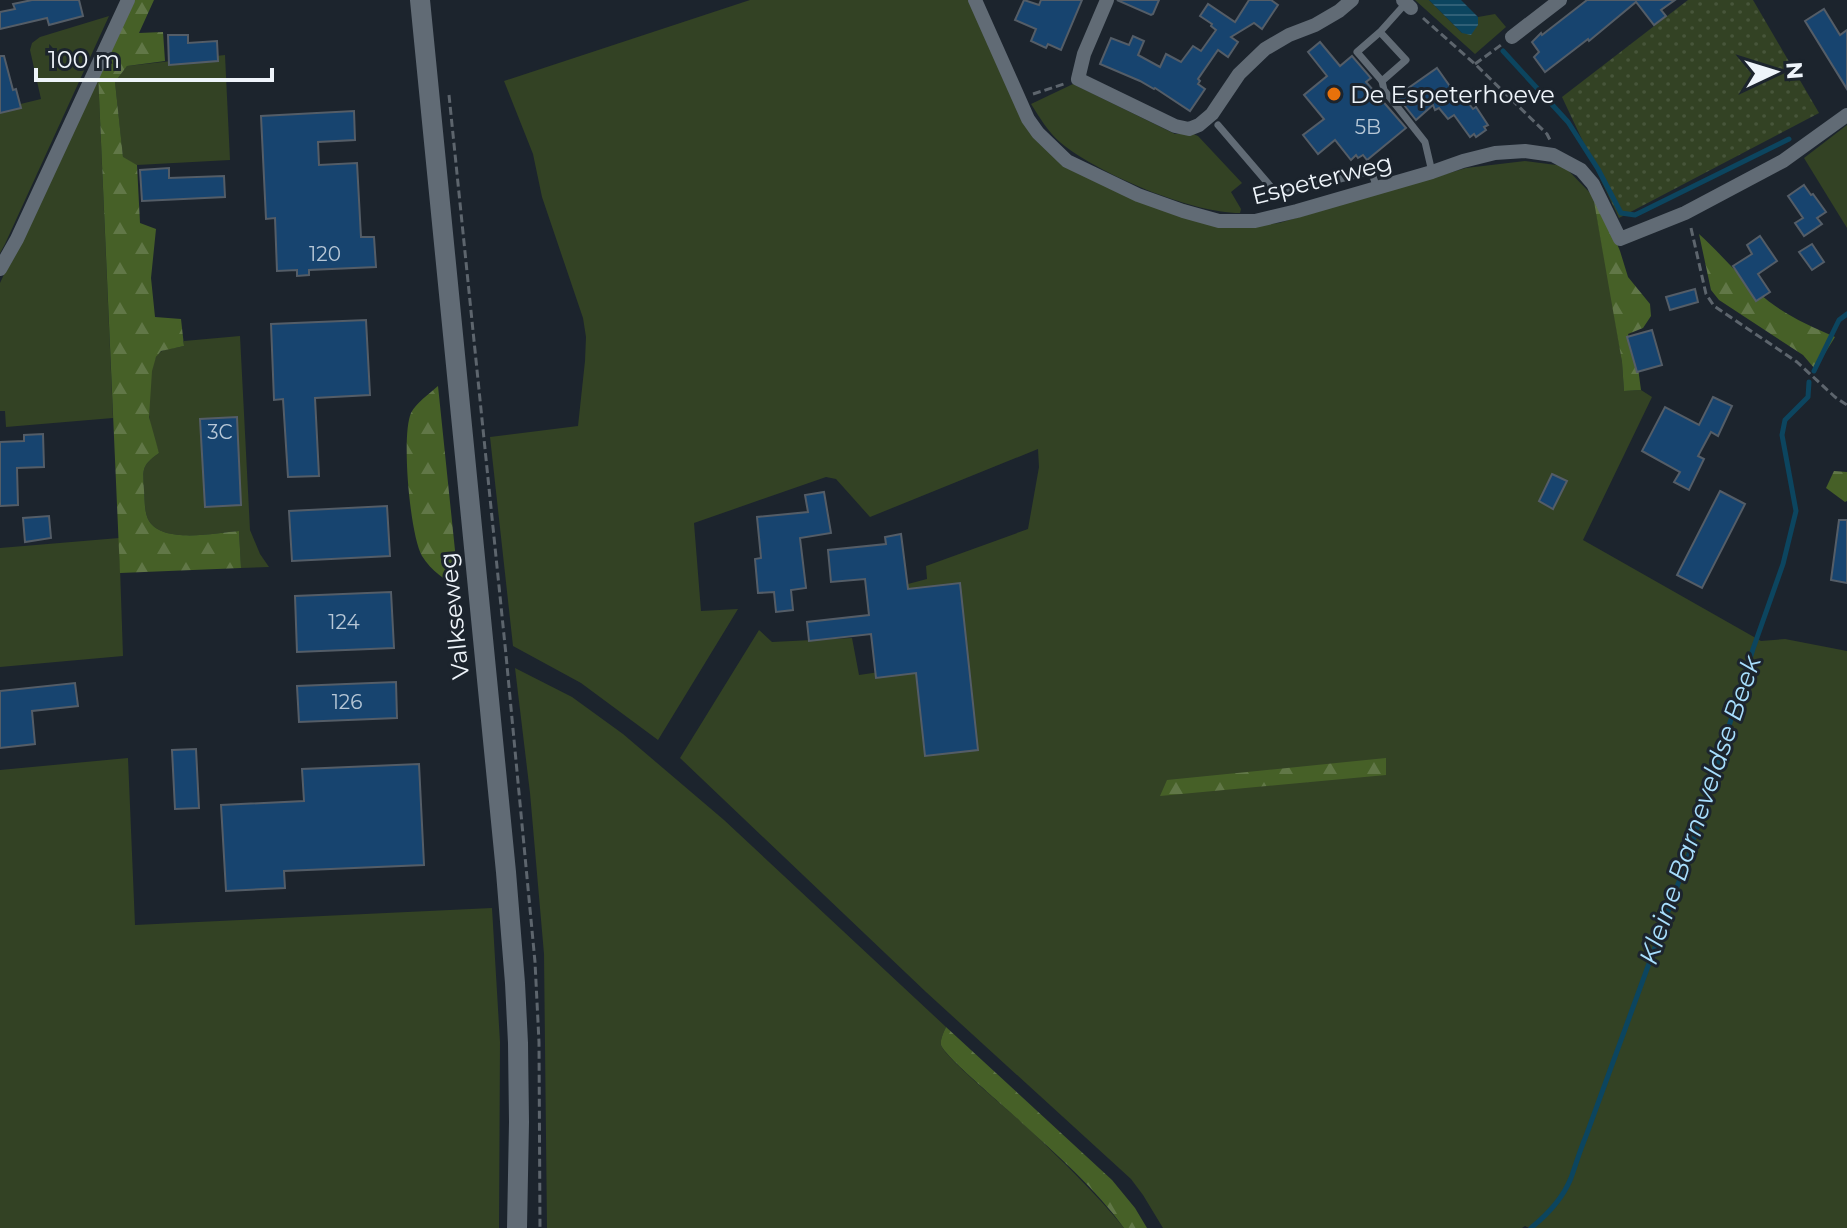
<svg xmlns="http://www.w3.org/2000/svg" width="1847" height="1228" viewBox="0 0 1847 1228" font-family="Montserrat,sans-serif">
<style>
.green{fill:#334224}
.forest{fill:url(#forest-firs)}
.garden{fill:url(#garden-dots)}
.water{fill:url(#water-rules)}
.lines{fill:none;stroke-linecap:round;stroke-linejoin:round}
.stream{stroke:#0c455f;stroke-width:5}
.building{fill:#17446f;stroke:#545d67;stroke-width:2}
.path{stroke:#5d656d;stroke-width:3;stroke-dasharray:8 4;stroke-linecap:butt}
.lane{stroke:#616b75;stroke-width:7}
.street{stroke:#616b75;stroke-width:14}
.secondary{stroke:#616b75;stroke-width:20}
.food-dot{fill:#e8710a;stroke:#1c242d;stroke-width:3}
.labels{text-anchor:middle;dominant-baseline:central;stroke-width:6;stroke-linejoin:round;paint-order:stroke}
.number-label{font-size:20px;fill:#b8c8d7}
.poi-label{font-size:24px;fill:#eef4fa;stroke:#1c242d;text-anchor:start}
.street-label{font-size:24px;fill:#eef4fa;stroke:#1c242d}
.water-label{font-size:26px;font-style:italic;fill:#a7defd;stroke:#1c242d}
</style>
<defs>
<pattern id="forest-firs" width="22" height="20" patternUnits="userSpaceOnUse" patternTransform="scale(2)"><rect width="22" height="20" fill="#466027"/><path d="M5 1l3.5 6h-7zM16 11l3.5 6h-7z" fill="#617747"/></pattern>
<pattern id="garden-dots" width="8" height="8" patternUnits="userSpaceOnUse" patternTransform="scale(2)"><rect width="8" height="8" fill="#334224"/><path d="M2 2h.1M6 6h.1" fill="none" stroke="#47553a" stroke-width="1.8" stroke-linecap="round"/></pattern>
<pattern id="water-rules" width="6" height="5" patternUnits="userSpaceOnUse" patternTransform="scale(2)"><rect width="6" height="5" fill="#0c455f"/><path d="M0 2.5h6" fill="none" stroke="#306077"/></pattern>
</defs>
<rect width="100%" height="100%" fill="#1c242d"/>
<g class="green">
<path d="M750 0H970L1019 109 1075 169 1252 226 1279 223 1466 168 1525 161 1564 166 1593 196 1610 288 1622 362 1624 391 1641 390 1652 397 1583 540 1761 641 1785 639 1847 651V1228H1529L1525 1226 1522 1228H1163L1143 1195 1131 1179 926 992 680 758 759 630 772 642 852 638 859 675 914 667 904 585 927 579 926 566 1028 529 1039 467 1038 449 870 517 836 479 826 477 694 523 701 611 738 609 658 740 581 683 513 646 490 437 578 426 585 361 586 337 583 318 542 197 533 154 504 81Z"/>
<path d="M1415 0H1429L1462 33 1478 25V17L1495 14 1506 27 1475 54Z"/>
<path d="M109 16 5 244 0 253V109L41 99 30 50 32 43 40 37Z"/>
<path d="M225 55 230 160 137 165 123 158 115 82 127 66Z"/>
<path d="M98 73 113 418 6 427 5 411H0V283Z"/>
<path d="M1073 84 1175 134 1191 133 1198 136 1242 183 1231 192 1241 209 1240 213C1191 213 1099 174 1061 143 1048 132 1040 118 1031 104Z"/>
<path d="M1847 125V228L1804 158Z"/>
<path d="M240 336 250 530 260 554 269 567 241 568 239 531C216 533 163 544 149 521 144 512 145 500 144 490 143 469 141 466 159 453 155 441 150 428 149 415 148 402 149 362 159 353 165 348 177 348 184 346V341Z"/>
<path d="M119 538 123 656 0 667V548Z"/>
<path d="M515 668 572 697 623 734 724 820 946 1027C944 1032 940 1039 941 1045 945 1058 1011 1112 1026 1126 1060 1159 1094 1191 1124 1228H547L544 954 530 793Z"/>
<path d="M128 758 135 925 492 908 500 1042 499 1228H0V770Z"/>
</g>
<g class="forest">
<path d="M130 0H154L139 33 163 32 165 61 127 66 115 82 123 157 137 165 140 223 156 229 151 278 155 317 181 319 184 346 161 351 156 357 152 371 149 417 159 453C141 466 143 469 144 490 145 501 144 512 149 521 163 544 216 533 239 531L241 568 120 573 98 73Z"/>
<path d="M1593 196 1603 211 1620 251 1628 277 1650 304 1651 316 1643 328 1628 334 1638 368 1641 390 1624 391 1622 362Z"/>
<path d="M1699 234C1719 252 1737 274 1758 292 1780 313 1808 325 1835 337L1815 369 1803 355 1719 300 1711 290Z"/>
<path d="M438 386 459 589C446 580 431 571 422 556 410 535 401 436 411 413 416 403 429 394 438 386Z"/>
<path d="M1834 471 1847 472V501L1845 502 1826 488Z"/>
<path d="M1386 758V775L1160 796 1167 780Z"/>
<path d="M946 1027 1112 1180 1135 1208 1147 1228H1124C1096 1189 1057 1155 1021 1122 1008 1109 945 1057 941 1045 940 1039 944 1032 946 1027Z"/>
</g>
<path class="garden" d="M1688 0H1753L1819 113 1619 218 1562 97Z"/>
<path class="water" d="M1429 0H1461L1478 17V25L1471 35 1462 33Z"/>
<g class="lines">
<g class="stream">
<path d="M1503 51 1568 122 1598 169 1621 213 1635 215 1789 139"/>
<path d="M1814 371 1839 320 1847 314"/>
<path d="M1531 1228C1547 1215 1563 1198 1571 1178 1576 1164 1580 1150 1586 1136L1689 854 1753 649 1783 564 1796 511 1782 435 1785 420 1808 397 1809 382"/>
</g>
</g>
<g class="building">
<path d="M32 0H79L83 16 49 25 47 18 0 29V12L15 9 13 4Z"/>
<path d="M1024 0 1039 5 1041 0H1082L1061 50 1048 44 1046 48 1031 41 1036 29 1015 20Z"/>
<path d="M1117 0H1159L1153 14 1151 15Z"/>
<path d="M1249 0H1271L1278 5 1262 29 1254 23 1231 37 1238 42 1228 57 1218 50 1198 79 1200 81 1198 84 1205 89 1190 111 1155 88 1154 89 1140 81 1100 64 1111 38 1129 45 1133 36 1144 41 1138 55 1160 67 1166 54 1181 62 1193 46 1201 51 1216 30 1211 26 1212 24 1200 16 1208 4 1235 22Z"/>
<path d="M1587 0H1675L1661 10 1666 16 1654 25 1636 2 1589 41 1588 39 1545 72 1534 57 1539 52 1532 42 1541 33 1542 35Z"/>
<path d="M1824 9 1840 35 1847 30V89L1805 21Z"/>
<path d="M168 35H188V43L217 41 218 61 169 65Z"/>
<path d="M1320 42 1340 66 1352 56 1371 78 1366 82 1406 128 1367 160 1363 155 1358 158 1356 155 1351 160 1335 140 1318 154 1303 135 1324 119 1304 95 1327 76 1308 52Z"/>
<path d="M0 56H4L13 90 16 89 21 108 0 113Z"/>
<path d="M1437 68 1459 99 1463 96 1473 109 1476 107 1488 125 1484 127 1486 130 1476 137 1474 134 1470 137 1454 115 1448 119 1439 108 1435 110 1433 105 1416 120 1397 96Z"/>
<path d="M354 111 355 140 318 142 319 165 357 163 361 237H374L376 267 309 270V275L297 276V270L277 271 275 218 266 219 261 116Z"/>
<path d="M169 168V178L224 176 225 197 142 201 140 170Z"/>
<path d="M1804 185 1811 195 1813 194 1826 212 1817 218 1822 224 1804 236 1795 223 1803 218 1788 196Z"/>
<path d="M1760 236 1777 261 1758 274 1770 292 1756 301 1733 266 1752 254 1747 245Z"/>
<path d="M1812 244 1824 262 1812 270 1799 252Z"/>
<path d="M1695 289 1698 302 1670 310 1666 297Z"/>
<path d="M366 320 370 395 315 398 319 476 288 477 283 399 274 400 271 324Z"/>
<path d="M1652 330 1662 365 1637 372 1627 337Z"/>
<path d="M1713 397 1732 406 1718 436 1711 432 1698 456 1704 459 1689 490 1674 482 1680 472 1642 451 1665 407 1699 425Z"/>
<path d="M237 417 241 505 205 507 200 419Z"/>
<path d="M43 434 44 467 17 468 18 505 0 506V442L24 441V435Z"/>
<path d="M1552 474 1567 481 1553 509 1539 501Z"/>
<path d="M1720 491 1745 504 1702 588 1677 575Z"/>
<path d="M824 492 831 533 800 538 806 588 791 590 793 610 776 612 774 592 758 593 755 559 761 558 757 517 808 512 805 495Z"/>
<path d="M387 506 390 556 292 561 289 511Z"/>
<path d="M49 516 51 538 25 542 23 518Z"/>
<path d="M1839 520H1847V583L1831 580Z"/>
<path d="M901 534 908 589 960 583 978 750 925 756 916 673 876 678 871 634 809 641 807 622 869 615 865 579 831 582 828 550 886 544 885 537Z"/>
<path d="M391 592 394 648 297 652 295 596Z"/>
<path d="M396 682 397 718 299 722 297 686Z"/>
<path d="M75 683 78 706 32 711 35 744 0 748V691Z"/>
<path d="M196 749 199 808 175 809 172 750Z"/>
<path d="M419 764 424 865 284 871 285 888 226 891 221 805 304 801 302 769Z"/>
</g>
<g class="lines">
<g class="path">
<path d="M1423 18 1475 64 1547 134 1550 140"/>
<path d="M1475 64 1501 45"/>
<path d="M1033 94 1064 84"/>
<path d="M449 95 506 655 535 962 539 1042 540 1228"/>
<path d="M1691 228 1706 294 1714 306 1797 362 1835 397 1847 405"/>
</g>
<g class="lane">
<path d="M1380 32 1406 60 1382 81 1357 52 1380 32 1406 3"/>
<path d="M1382 81 1384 90 1425 142 1432 172"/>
<path d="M1218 125 1278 195 1371 171 1377 188"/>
</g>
<g class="street">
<path d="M975 0 1028 119 1038 133 1067 161 1138 195 1183 211 1219 221H1255L1297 211 1432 172 1463 161 1495 153 1525 151 1553 155 1581 170 1593 184 1620 239 1685 213 1783 161 1847 115"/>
<path d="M1107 0 1084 54 1078 79 1175 126 1189 129 1199 125 1212 114 1239 74 1265 49 1289 35 1315 25 1339 11 1352 0"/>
<path d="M1403 0 1411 8"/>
<path d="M1512 37 1560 0"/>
<path d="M0 269 17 239 128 0"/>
</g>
<path class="secondary" d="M420 0 506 872 515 983 518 1043 519 1122 517 1228"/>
</g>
<circle class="food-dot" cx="1334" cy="94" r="8"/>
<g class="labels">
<g class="number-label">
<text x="1368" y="127">5B</text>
<text x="325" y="254">120</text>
<text x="220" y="432">3C</text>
<text x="344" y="622">124</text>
<text x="347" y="702">126</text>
</g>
<g class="poi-label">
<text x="1350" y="94">De Espeterhoeve</text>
</g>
<g class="street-label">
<text transform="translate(1322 179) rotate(-14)">Espeterweg</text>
<text transform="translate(454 616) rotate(-96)">Valkseweg</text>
</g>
<g class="water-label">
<text transform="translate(1700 810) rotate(-71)">Kleine Barneveldse Beek</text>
</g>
</g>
<g transform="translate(1775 72) rotate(86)" stroke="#1c242d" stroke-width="6" paint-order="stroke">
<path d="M0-6L14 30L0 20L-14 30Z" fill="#eef4fa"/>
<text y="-12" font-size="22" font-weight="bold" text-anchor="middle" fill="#eef4fa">N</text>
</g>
<path d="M36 68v12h236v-12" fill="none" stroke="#eef4fa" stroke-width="4"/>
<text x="48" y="68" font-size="24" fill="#eef4fa" stroke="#1c242d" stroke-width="6" paint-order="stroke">100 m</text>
</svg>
